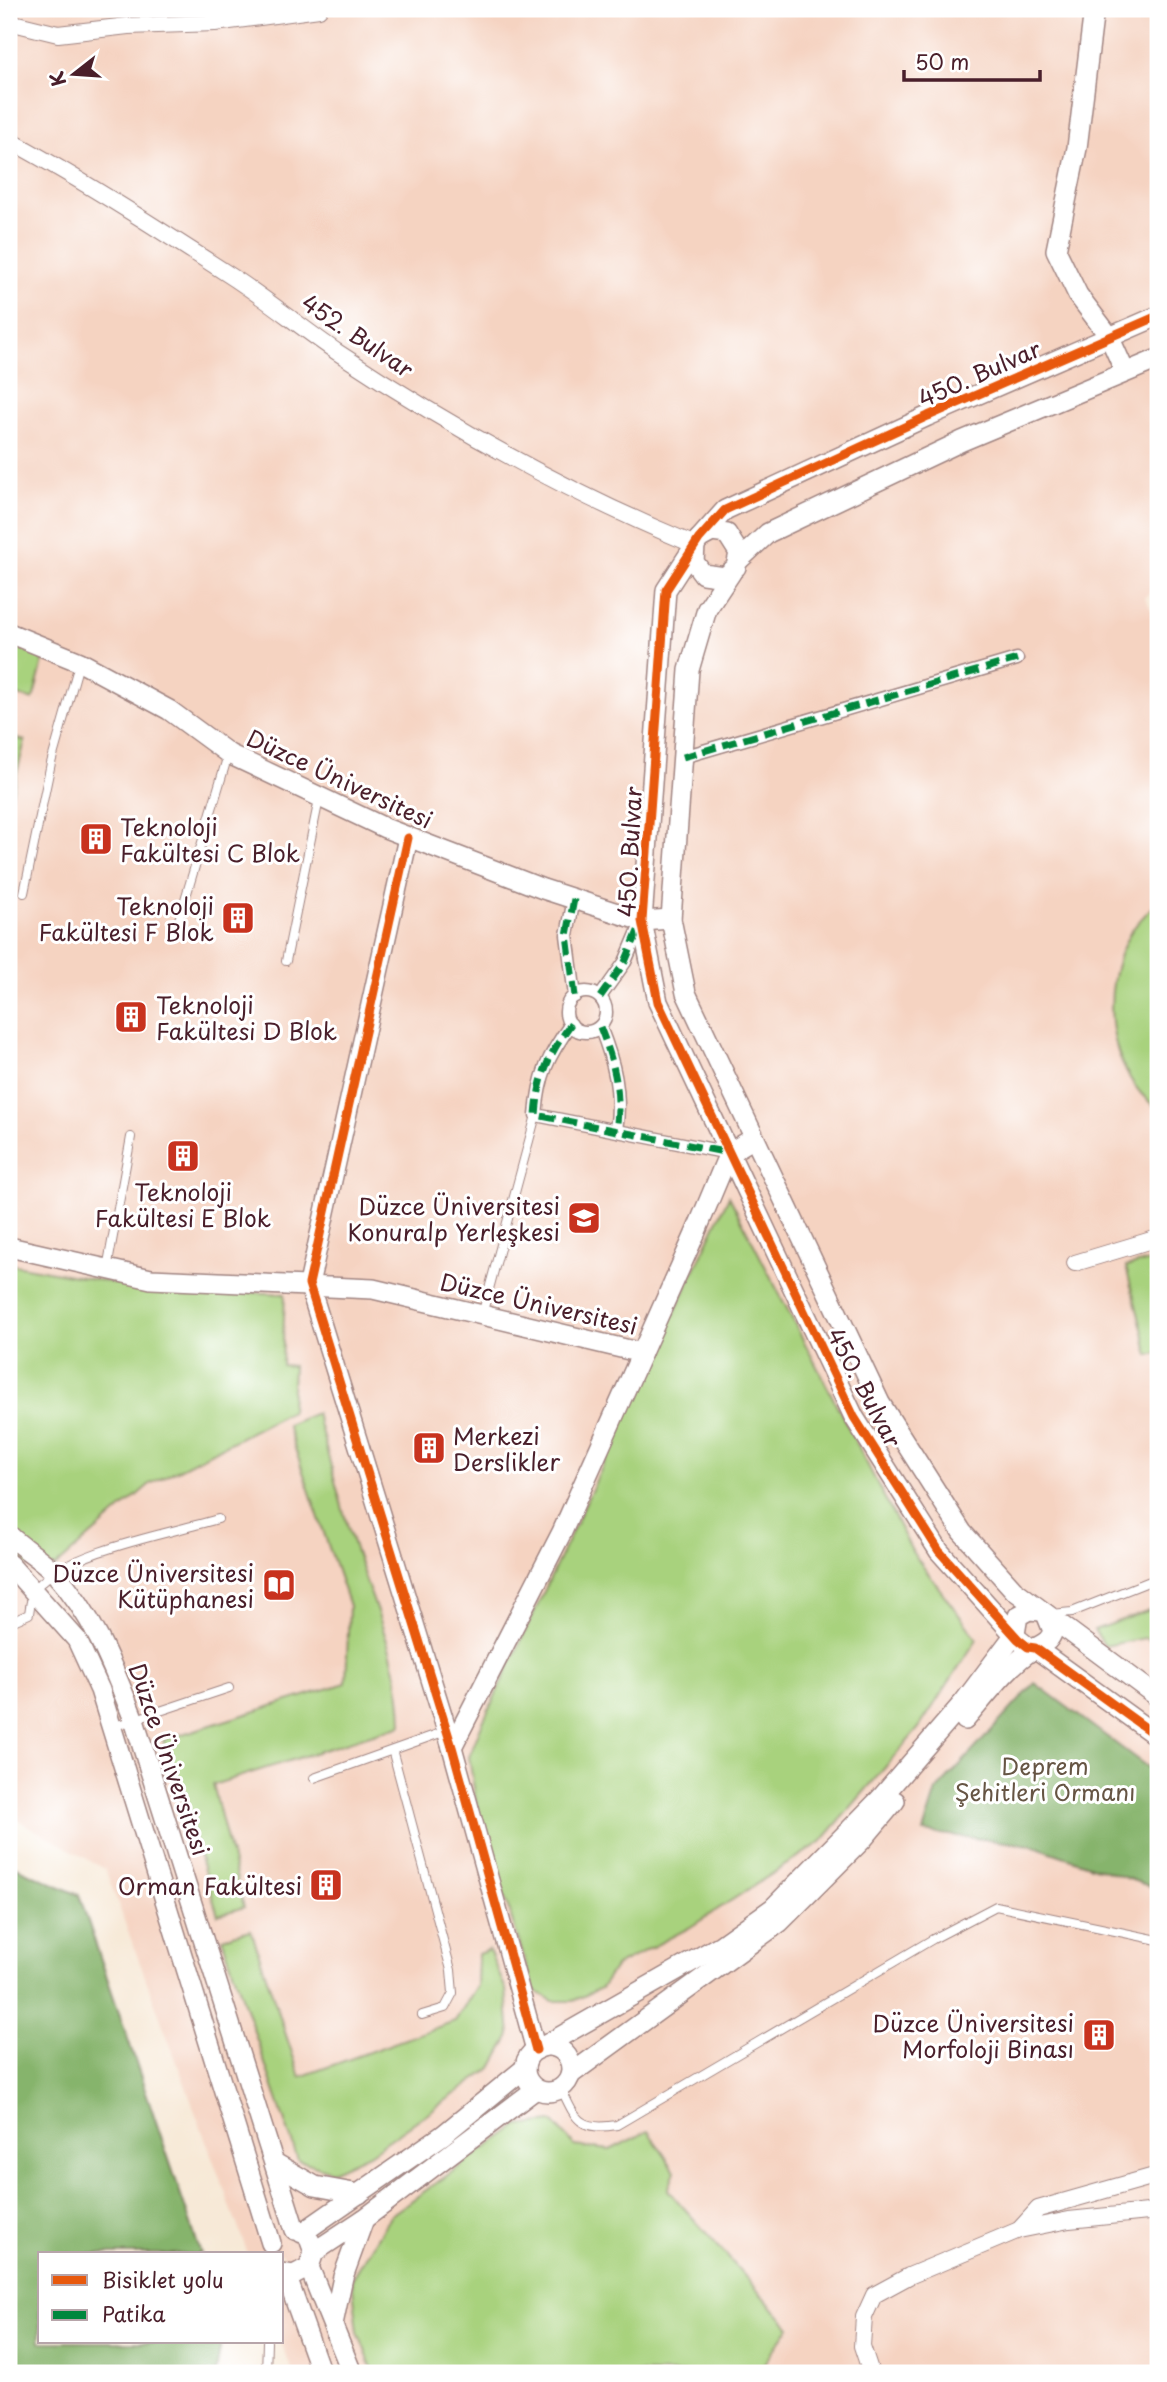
<svg xmlns="http://www.w3.org/2000/svg" width="1167" height="2382" viewBox="0 0 1167 2382" font-family="'Playpen Sans',sans-serif">
<style>
.built{fill:#f5d3c1}
.green{fill:#a8d27d;stroke:#797854;stroke-width:2}
.forest{fill:#86b46c;stroke:#686a4c;stroke-width:2}
.lines{fill:none;stroke-linecap:round;stroke-linejoin:round}
.service-casing{stroke:#a08481;stroke-width:10}
.pedestrian-casing{stroke:#a08481;stroke-width:15}
.minor-casing{stroke:#a08481;stroke-width:18}
.tertiary-casing{stroke:#a08481;stroke-width:22}
.service{stroke:#fff;stroke-width:8}
.pedestrian{stroke:#fff;stroke-width:12}
.minor{stroke:#fff;stroke-width:16}
.tertiary{stroke:#fff;stroke-width:19}
.quiet{stroke:#00873e;stroke-width:7;stroke-dasharray:14 7;stroke-linecap:butt}
.cycleway-casing{stroke:#fff;stroke-width:13}
.cycleway{stroke:#e8590c;stroke-width:9}
.labels{text-anchor:middle;dominant-baseline:central;stroke-width:6;stroke-linejoin:round;paint-order:stroke}
.street-label{font-size:23px;fill:#4a1f2b;stroke:#fff}
.poi-label{font-size:23px;fill:#4a1f2b;stroke:#fff;text-anchor:end}
.park-label{font-size:23px;fill:#654;stroke:#fff}
</style>
<rect width="100%" height="100%" fill="#fff"/>
<filter id="ink" filterUnits="userSpaceOnUse"><feTurbulence type="fractalNoise" baseFrequency=".0143" numOctaves="2"/><feDisplacementMap in="SourceGraphic" scale="14" xChannelSelector="R" yChannelSelector="G"/><feConvolveMatrix kernelMatrix="1 2 1 2 8 2 1 2 1" color-interpolation-filters="sRGB"/></filter>
<filter id="wash" filterUnits="userSpaceOnUse"><feTurbulence type="fractalNoise" baseFrequency=".00686" numOctaves="4" result="noise"/><feDisplacementMap in="SourceGraphic" scale="28" xChannelSelector="R" yChannelSelector="G"/><feGaussianBlur stdDeviation="1.57" result="paint"/><feColorMatrix in="noise" values="0 0 0 0 0 0 0 0 0 0 0 0 0 0 0 0 0 1.4 0 .05"/><feComposite in="paint" operator="in"/></filter>
<g filter="url(#wash)">
<rect width="100%" height="100%" fill="#f7e9d7"/>
<path class="built" d="M9 9H1126L1127 16 1158 12V582L1145 598 1158 621V2373H293L281 2342 282 2254H248L105 1869 9 1815Z"/>
<g class="green">
<path d="M9 639 45 654 33 700 9 692Z"/>
<path d="M9 736 25 741 9 805Z"/>
<path d="M1158 901V1109C1105 1071 1099 987 1130 933 1137 922 1149 911 1158 901Z"/>
<path d="M729 1196 913 1553 977 1639 919 1728 821 1842 689 1928 616 1966 601 1988 573 2001H553L534 1990 477 1808 469 1757 482 1724Z"/>
<path d="M1158 1259V1353L1149 1355 1126 1267Z"/>
<path d="M9 1264 131 1286 285 1294 282 1365 293 1366 291 1411 150 1484 55 1567 9 1564Z"/>
<path d="M316 1413C329 1456 339 1500 353 1543 371 1602 402 1662 402 1725L213 1785 244 1907 218 1915 163 1740 346 1683 349 1606 287 1425Z"/>
<path d="M1158 1607V1643L1145 1638 1105 1646 1094 1630Z"/>
<path d="M251 1930 300 2077 455 2021 477 1986 478 1954 489 1950 506 1990 510 2035 492 2068 369 2154 332 2171 298 2160 222 1938Z"/>
<path d="M553 2122 575 2146 610 2150 648 2131 675 2171 668 2190 790 2327 757 2373H374L358 2332 352 2279 391 2215 517 2126Z"/>
</g>
<g class="forest">
<path d="M1035 1683 1158 1775V1889L1031 1845 923 1832 936 1791Z"/>
<path d="M9 1864 79 1895 201 2254H40V2342H221L216 2373H27L9 2368Z"/>
</g>
</g>
<g filter="url(#ink)">
<g class="lines">
<defs>
<g id="service">
<path d="M24 893 51 763 79 664"/>
<path d="M176 930 228 755"/>
<path d="M286 961 319 799"/>
<path d="M107 1269 131 1137"/>
<path d="M482 1315 536 1115"/>
<path d="M1052 1614 1072 1612 1158 1578"/>
<path d="M9 1623 29 1614C30 1606 31 1595 36 1588 67 1551 171 1533 218 1519"/>
<path d="M112 1727 229 1688"/>
<path d="M393 1753 451 1970 453 1993 445 2008 422 2015"/>
<path d="M314 1778 446 1731"/>
<path d="M561 2088C576 2120 579 2131 617 2125L933 1939 996 1906 1158 1940"/>
<path d="M266 2373 267 2342"/>
</g>
<g id="pedestrian">
<path d="M683 757 1017 659"/>
<path d="M574 899 567 935 575 996"/>
<circle cx="586" cy="1012" r="20"/>
<path d="M600 997 625 962 642 922"/>
<path d="M571 1024C548 1056 539 1075 536 1115L729 1153"/>
<path d="M600 1027C614 1062 622 1093 616 1130"/>
</g>
<g id="minor">
<path d="M9 22 58 34 128 26 215 23 319 9"/>
<path d="M9 140C86 182 160 230 234 278 269 301 302 328 337 352 450 427 569 493 695 545"/>
<path d="M1075 1263 1158 1238"/>
<path d="M1019 2230 1038 2209 1158 2175"/>
<path d="M871 2373 862 2346 864 2317 874 2295 909 2276 1019 2230 1069 2220 1158 2211"/>
</g>
<g id="tertiary">
<path d="M1094 9 1077 148 1056 250 1078 295 1109 336 1125 372"/>
<path d="M1158 316 928 416 725 510 699 539 666 590 642 921 658 1002 854 1417 939 1551 1018 1639 1028 1647 1035 1648 1158 1737"/>
<path d="M695 545 694 562 703 574 725 577 736 567 739 553 727 534 712 532 699 539"/>
<path d="M739 560 768 533 962 441 1158 359"/>
<path d="M731 573 707 609 689 670 671 919 686 993 880 1403 962 1532 1014 1590 1158 1697"/>
<path d="M9 633 80 662 169 710 229 754 385 828 543 889 642 921 671 919"/>
<path d="M408 838 309 1284 452 1747 536 2050"/>
<path d="M9 1247 151 1279 373 1289 642 1353"/>
<path d="M9 1535C23 1549 41 1558 55 1573 94 1616 113 1667 134 1720L295 2230"/>
<path d="M9 1564 77 1640 100 1690 271 2243"/>
<path d="M965 1720C984 1698 1010 1663 1034 1649 1043 1643 1049 1643 1053 1631L1046 1614"/>
<path d="M452 1747 562 1532 695 1234 729 1153 754 1138"/>
<circle cx="548" cy="2069" r="23"/>
<path d="M542 2047 721 1945 773 1908 880 1799 963 1703 1015 1634 1018 1616 1029 1610 1041 1611"/>
<path d="M571 2074 780 1922 863 1839 895 1801"/>
<path d="M275 2163 315 2186 359 2194"/>
<path d="M302 2233 443 2135 525 2068"/>
<path d="M314 2252 364 2219 536 2089"/>
<path d="M309 2267 352 2373"/>
<path d="M282 2273 294 2275 309 2267 314 2252 310 2241"/>
<path d="M286 2275 321 2373"/>
<path d="M333 2324 343 2277 364 2219"/>
</g>
</defs>
<use href="#service" class="service-casing"/>
<use href="#pedestrian" class="pedestrian-casing"/>
<use href="#minor" class="minor-casing"/>
<use href="#tertiary" class="tertiary-casing"/>
<use href="#service" class="service"/>
<use href="#pedestrian" class="pedestrian"/>
<use href="#minor" class="minor"/>
<use href="#tertiary" class="tertiary"/>
<g class="quiet">
<path d="M683 757 1017 659"/>
<path d="M574 899 567 935 575 996"/>
<path d="M600 997 625 962 641 924"/>
<path d="M571 1024C548 1056 539 1075 536 1115L729 1153"/>
<path d="M600 1027C614 1062 622 1093 616 1130"/>
</g>
<defs>
<g id="cycleway">
<path d="M1158 316 928 416 725 510 699 539 666 590 642 921 658 1002 854 1417 939 1551 1018 1639 1028 1647 1035 1648 1158 1737"/>
<path d="M408 838 309 1284 452 1747 536 2050"/>
</g>
</defs>
<use href="#cycleway" class="cycleway-casing"/>
<use href="#cycleway" class="cycleway"/>
</g>
</g>
<defs>
<symbol id="building-square" viewBox="-11 -11 22 22"><rect x="-9" y="-9" width="18" height="18" rx="4" fill="#c8321e" stroke="#fff"/><path d="M-4-6H4V6H1V3H-1V6H-4ZM-2.5-4.3h1.7v1.8h-1.7ZM.8-4.3h1.7v1.8H.8ZM-2.5-1h1.7V.8h-1.7ZM.8-1h1.7V.8H.8Z" fill="#fff"/></symbol>
<symbol id="university-square" viewBox="-11 -11 22 22"><rect x="-9" y="-9" width="18" height="18" rx="4" fill="#c8321e" stroke="#fff"/><path d="M0-5L7-2L0 1L-7-2ZM-4 1L0 2.5L4 1V4Q0 6-4 4Z" fill="#fff"/></symbol>
<symbol id="library-square" viewBox="-11 -11 22 22"><rect x="-9" y="-9" width="18" height="18" rx="4" fill="#c8321e" stroke="#fff"/><path d="M-6-4Q-3-5.5-.7-3.5V5Q-3 3-6 4ZM6-4Q3-5.5 .7-3.5V5Q3 3 6 4Z" fill="#fff"/></symbol>
</defs>
<g fill-rule="evenodd">
<use href="#building-square" x="77" y="820" width="38" height="38"/>
<use href="#building-square" x="219" y="899" width="38" height="38"/>
<use href="#building-square" x="112" y="998" width="38" height="38"/>
<use href="#building-square" x="164" y="1137" width="38" height="38"/>
<use href="#university-square" x="565" y="1199" width="38" height="38"/>
<use href="#building-square" x="410" y="1429" width="38" height="38"/>
<use href="#library-square" x="260" y="1566" width="38" height="38"/>
<use href="#building-square" x="307" y="1866" width="38" height="38"/>
<use href="#building-square" x="1080" y="2016" width="38" height="38"/>
</g>
<g class="labels">
<g class="street-label">
<text transform="translate(358 335) rotate(34)">452. Bulvar</text>
<text transform="translate(979 373) rotate(-24)">450. Bulvar</text>
<text transform="translate(340 778) rotate(25)">Düzce Üniversitesi</text>
<text transform="translate(629 852) rotate(-87)">450. Bulvar</text>
<text transform="translate(539 1303) rotate(13)">Düzce Üniversitesi</text>
<text transform="translate(865 1387) rotate(62)">450. Bulvar</text>
<text transform="translate(170 1759) rotate(71)">Düzce Üniversitesi</text>
</g>
<g class="poi-label">
<text x="120" y="826" text-anchor="start">Teknoloji<tspan x="120" dy="26">Fakültesi C Blok</tspan></text>
<text x="214" y="905">Teknoloji<tspan x="214" dy="26">Fakültesi F Blok</tspan></text>
<text x="156" y="1004" text-anchor="start">Teknoloji<tspan x="156" dy="26">Fakültesi D Blok</tspan></text>
<text x="183" y="1191" text-anchor="middle">Teknoloji<tspan x="183" dy="26">Fakültesi E Blok</tspan></text>
<text x="560" y="1205">Düzce Üniversitesi<tspan x="560" dy="26">Konuralp Yerleşkesi</tspan></text>
<text x="453" y="1435" text-anchor="start">Merkezi<tspan x="453" dy="26">Derslikler</tspan></text>
<text x="254" y="1572">Düzce Üniversitesi<tspan x="254" dy="26">Kütüphanesi</tspan></text>
<text x="302" y="1885">Orman Fakültesi</text>
<text x="1074" y="2022">Düzce Üniversitesi<tspan x="1074" dy="26">Morfoloji Binası</tspan></text>
</g>
<g class="park-label">
<text x="1045" y="1765">Deprem<tspan x="1045" dy="26">Şehitleri Ormanı</tspan></text>
</g>
</g>
<rect width="1167" height="2382" fill="none" stroke="#fff" stroke-width="35"/>
<rect x="38" y="2252" width="245" height="91" fill="#ffffff" stroke="#b7a5aa" stroke-width="2"/>
<rect x="52" y="2275" width="35" height="10" fill="#e8590c" stroke="#b7a5aa" stroke-width="2"/>
<text x="102" y="2288" font-size="21" fill="#4a1f2b">Bisiklet yolu</text>
<rect x="52" y="2310" width="35" height="10" fill="#00873e" stroke="#b7a5aa" stroke-width="2"/>
<text x="102" y="2322" font-size="21" fill="#4a1f2b">Patika</text>
<g transform="translate(74 74) rotate(253)" stroke="#ffffff" stroke-width="5" paint-order="stroke">
<path d="M0-5L12 26L0 18L-12 26Z" fill="#4a1f2b"/>
<text y="-10" font-size="19" font-weight="bold" text-anchor="middle" fill="#4a1f2b">K</text>
</g>
<path d="M904 70v10h136v-10" fill="none" stroke="#4a1f2b" stroke-width="3.5"/>
<text x="915" y="70" font-size="21" fill="#4a1f2b" stroke="#ffffff" stroke-width="5" paint-order="stroke">50 m</text>
</svg>
